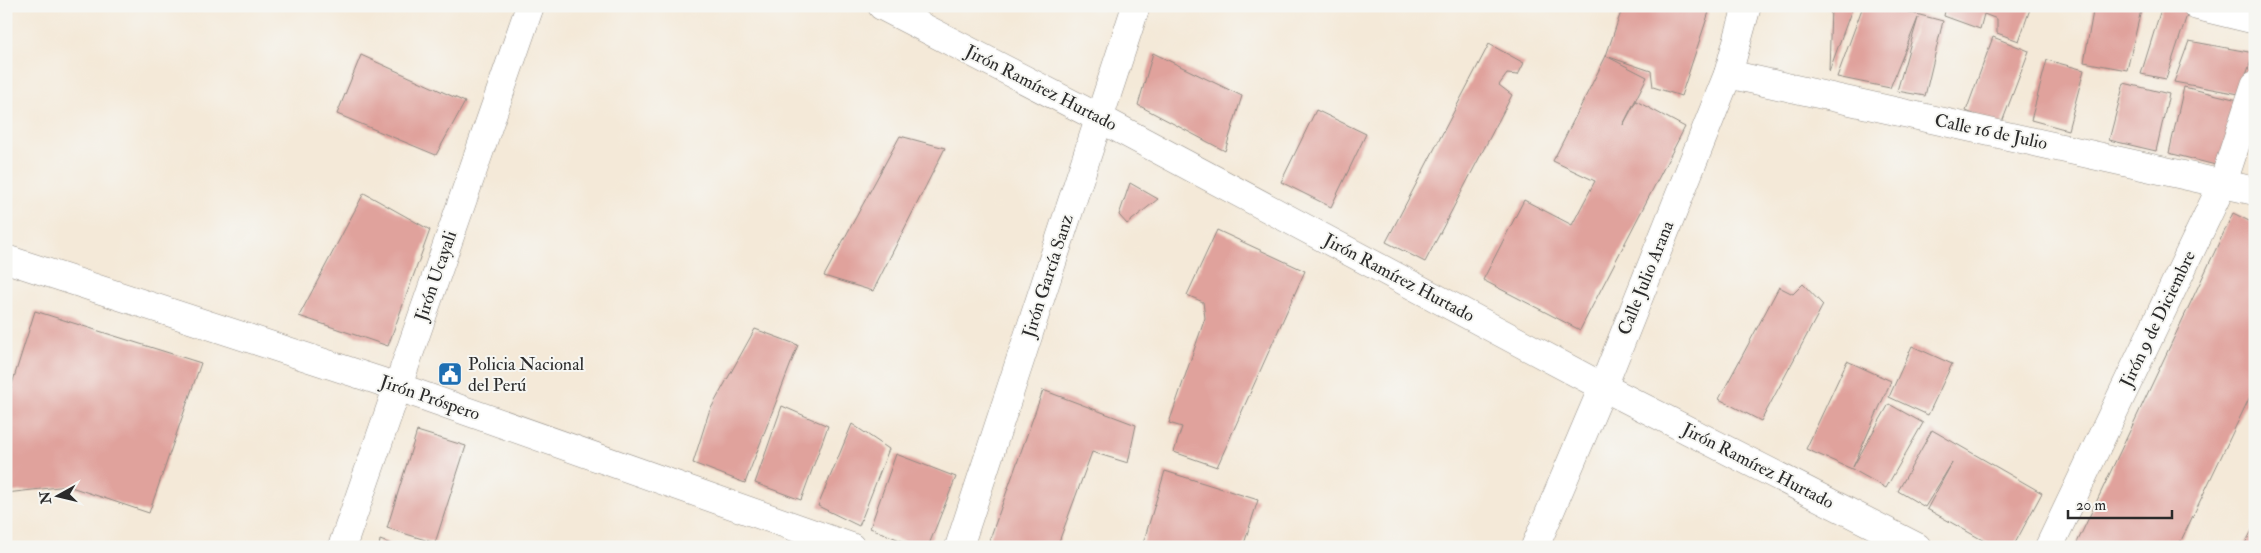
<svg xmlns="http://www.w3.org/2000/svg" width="2261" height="553" viewBox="0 0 2261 553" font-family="'IM FELL Double Pica',serif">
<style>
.building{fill:#e0a29c}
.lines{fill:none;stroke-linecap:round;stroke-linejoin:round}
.street-casing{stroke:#908a82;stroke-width:29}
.street{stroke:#fff;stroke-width:28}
.labels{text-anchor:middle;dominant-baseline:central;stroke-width:4;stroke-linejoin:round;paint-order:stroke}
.street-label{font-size:18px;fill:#2b2b2b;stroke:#f6f6f2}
.poi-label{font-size:18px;fill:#2b2b2b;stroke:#f6f6f2;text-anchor:start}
</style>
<rect width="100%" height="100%" fill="#f6f6f2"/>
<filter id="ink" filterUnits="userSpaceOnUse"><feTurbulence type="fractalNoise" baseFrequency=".02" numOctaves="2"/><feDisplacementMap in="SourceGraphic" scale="10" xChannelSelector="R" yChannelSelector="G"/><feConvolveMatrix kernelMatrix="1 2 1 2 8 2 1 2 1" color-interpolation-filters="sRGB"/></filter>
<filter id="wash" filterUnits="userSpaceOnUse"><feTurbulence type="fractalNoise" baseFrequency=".0096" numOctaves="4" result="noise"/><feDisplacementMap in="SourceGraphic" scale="20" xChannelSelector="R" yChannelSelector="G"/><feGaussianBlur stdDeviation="1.12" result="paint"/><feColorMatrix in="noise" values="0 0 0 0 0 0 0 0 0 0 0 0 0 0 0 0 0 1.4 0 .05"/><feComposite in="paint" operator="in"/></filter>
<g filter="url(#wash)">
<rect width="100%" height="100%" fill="#f4e9d8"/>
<g id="blocks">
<g class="building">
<path d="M1623 6H1693L1709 12 1681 96 1653 87 1651 71 1606 56Z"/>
<path d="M1831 6H1853L1829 72Z"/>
<path d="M1863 6H1885L1943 21 1925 96 1897 91 1918 18 1890 88 1837 77Z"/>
<path d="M1946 6H2031L2019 41 1997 33V19L1984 14 1980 29 1944 16Z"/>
<path d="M2094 6H2142L2127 70 2084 62Z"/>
<path d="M2162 6 2189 9 2166 79 2141 74Z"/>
<path d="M1993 37 2029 51 2001 125 1966 111Z"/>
<path d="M2189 41 2254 53 2239 94 2174 82Z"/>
<path d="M1489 44 1524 63 1518 75 1507 74 1499 85 1512 95 1425 262 1386 242Z"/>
<path d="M1153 53 1242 96 1225 151 1138 105Z"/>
<path d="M361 55 465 102 436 155 337 114Z"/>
<path d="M1606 56 1647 77 1623 125 1636 101 1685 127 1580 330 1483 280 1524 200 1572 225 1595 181 1553 161Z"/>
<path d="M2047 60 2084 70 2068 130 2031 120Z"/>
<path d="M2124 83 2169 94 2156 151 2109 140Z"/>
<path d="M2184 87 2242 101 2227 168 2169 153Z"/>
<path d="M1316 110 1366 134 1331 207 1281 182Z"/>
<path d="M900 136 945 148 873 291 824 276Z"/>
<path d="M1130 183 1158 199 1127 224 1119 215Z"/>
<path d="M364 193 430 230 388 346 299 316Z"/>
<path d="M2233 213 2255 224V386L2178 547H2075Z"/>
<path d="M1217 230 1305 271 1217 467 1174 452 1182 427 1169 423 1205 318 1203 302 1187 295Z"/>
<path d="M1803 284 1823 305 1761 421 1719 399 1779 287 1793 294Z"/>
<path d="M35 311 201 363 149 513 68 486 6 493V403Z"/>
<path d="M755 329 798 345 745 483 693 463 709 412Z"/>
<path d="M1912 346 1952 364 1928 415 1889 397Z"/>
<path d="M1847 361 1891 381 1853 467 1889 404 1923 423 1886 488 1852 469 1806 449Z"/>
<path d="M1043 390 1136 425 1128 463 1092 452 1057 547H987Z"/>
<path d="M782 406 828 426 801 500 755 483Z"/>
<path d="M852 424 889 449 859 526 818 506Z"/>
<path d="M1932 430 2042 493 2013 547H1995L1927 509 1952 463 1925 507 1898 491Z"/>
<path d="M417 431 466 446 435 543 387 528Z"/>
<path d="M896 454 956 477 928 547H917L870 528Z"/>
<path d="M1165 471 1258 500 1243 547H1142Z"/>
<path d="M2255 525V547H2243Z"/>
<path d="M380 540 399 547H379Z"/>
</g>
</g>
</g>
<g filter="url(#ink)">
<use href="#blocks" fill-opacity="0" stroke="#908a82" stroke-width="1"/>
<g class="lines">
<defs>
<g id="street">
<path d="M882 6 1099 118 1603 387 1917 547"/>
<path d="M2197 6 2255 20"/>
<path d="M1728 74 2255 191"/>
<path d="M6 259 398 387 851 547"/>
<path d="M342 547 530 6"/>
<path d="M959 547 1136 6"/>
<path d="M1535 547 1603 387 1728 74 1747 6"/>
<path d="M2049 547 2223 183 2255 85"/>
</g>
</defs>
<use href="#street" class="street-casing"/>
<use href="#street" class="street"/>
</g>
</g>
<defs>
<symbol id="civic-square" viewBox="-11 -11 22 22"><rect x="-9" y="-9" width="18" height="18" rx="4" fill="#1f6fb2" stroke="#f6f6f2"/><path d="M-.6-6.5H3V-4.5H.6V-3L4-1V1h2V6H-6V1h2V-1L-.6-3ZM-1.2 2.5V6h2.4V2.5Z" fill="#fff"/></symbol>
</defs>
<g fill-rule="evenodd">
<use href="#civic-square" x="436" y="360" width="28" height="28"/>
</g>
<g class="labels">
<g class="street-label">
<text transform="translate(1041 88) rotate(27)">Jirón Ramírez Hurtado</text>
<text transform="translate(1991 132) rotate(12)">Calle 16 de Julio</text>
<text transform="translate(436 276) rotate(-71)">Jirón Ucayali</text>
<text transform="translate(1048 276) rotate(-72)">Jirón García Sanz</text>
<text transform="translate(1399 278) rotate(28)">Jirón Ramírez Hurtado</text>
<text transform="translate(1646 278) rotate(-68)">Calle Julio Arana</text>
<text transform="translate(2158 319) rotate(-64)">Jirón 9 de Diciembre</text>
<text transform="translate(430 398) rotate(19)">Jirón Próspero</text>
<text transform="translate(1758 466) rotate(27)">Jirón Ramírez Hurtado</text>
</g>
<g class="poi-label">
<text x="468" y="364">Policia Nacional<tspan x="468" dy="21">del Perú</tspan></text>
</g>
</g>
<rect width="2261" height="553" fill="none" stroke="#f6f6f2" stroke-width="25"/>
<g transform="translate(58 496) rotate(262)" stroke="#f6f6f2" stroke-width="4" paint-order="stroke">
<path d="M0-4L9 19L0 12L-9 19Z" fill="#2b2b2b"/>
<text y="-8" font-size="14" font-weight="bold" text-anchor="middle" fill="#2b2b2b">N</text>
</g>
<path d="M2068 510v8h104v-8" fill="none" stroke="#2b2b2b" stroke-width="2.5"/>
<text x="2076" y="510" font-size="15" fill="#2b2b2b" stroke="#f6f6f2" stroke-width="4" paint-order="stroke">20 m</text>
</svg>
